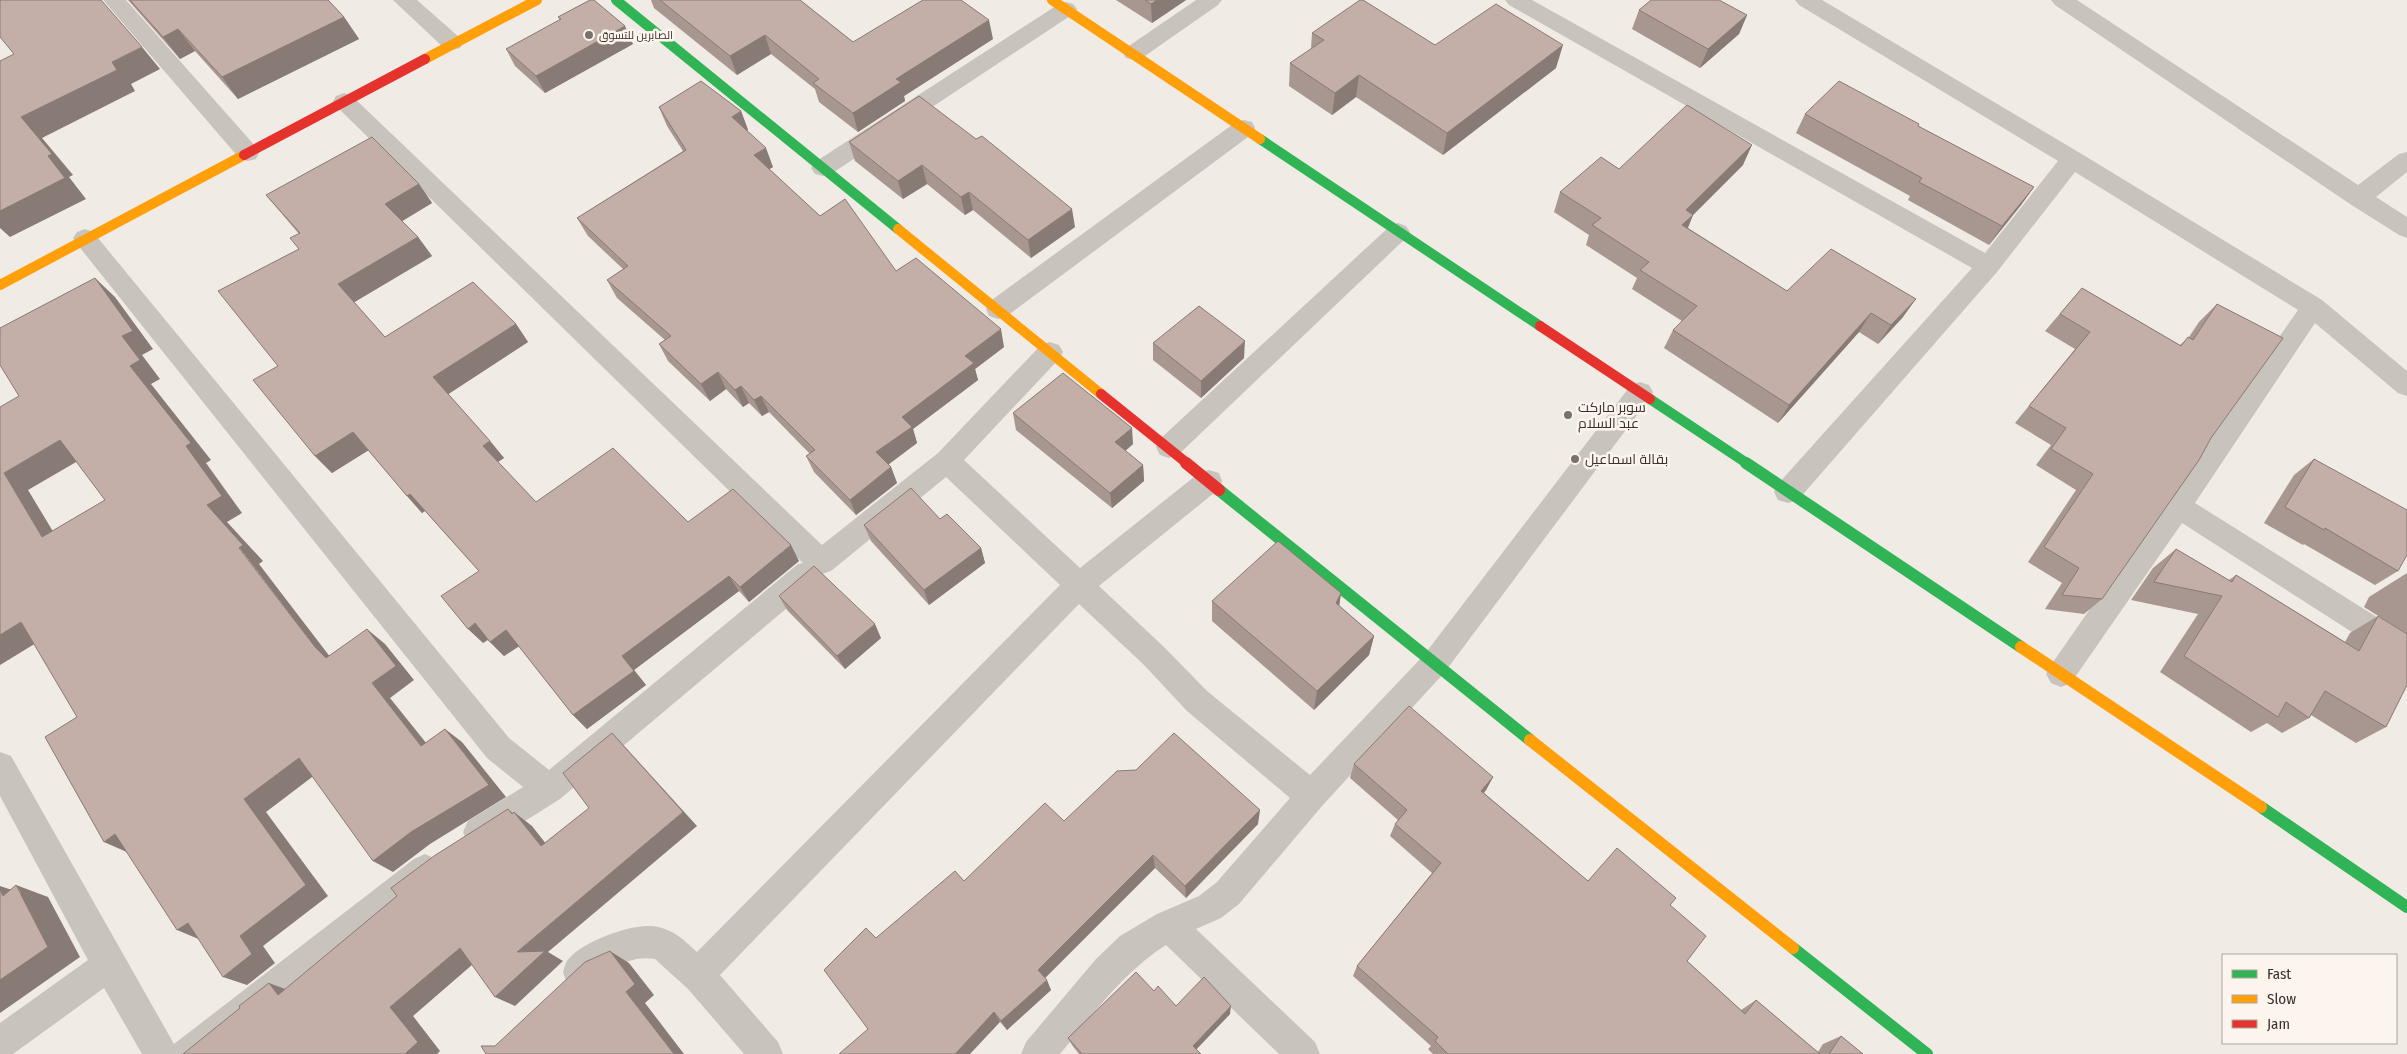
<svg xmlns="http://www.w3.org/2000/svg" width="2407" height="1054" viewBox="0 0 2407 1054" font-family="'Fira Sans Condensed',Cairo,sans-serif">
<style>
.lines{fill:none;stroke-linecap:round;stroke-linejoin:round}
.street{fill:#c9c3be;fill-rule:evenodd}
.fast-far1{stroke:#30b455;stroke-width:10}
.fast{stroke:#30b455;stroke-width:12}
.slow-far1{stroke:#ff9f0a;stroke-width:10}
.slow{stroke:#ff9f0a;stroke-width:12}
.jam-far1{stroke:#e5322d;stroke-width:10}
.jam{stroke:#e5322d;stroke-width:12}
.wall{fill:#a89690}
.shaded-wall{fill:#887a75}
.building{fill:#c3afa7;stroke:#887a75;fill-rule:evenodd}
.poi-dot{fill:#7a716c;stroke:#fbf5ee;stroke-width:2}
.labels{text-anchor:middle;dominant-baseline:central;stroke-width:5;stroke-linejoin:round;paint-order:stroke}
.far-poi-label{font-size:11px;fill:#3b302b;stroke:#fbf5ee;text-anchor:start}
.poi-label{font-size:14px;fill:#3b302b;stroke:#fbf5ee;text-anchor:start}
</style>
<rect width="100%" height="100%" fill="#f0ebe5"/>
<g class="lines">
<g class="street">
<path d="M103 0H126L256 147 259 153 256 159 248 161 240 159Z"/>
<path d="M393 0H417L460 38 463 43 460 48 452 50 444 48Z"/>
<path d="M1196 0H1222L1218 5 1142 58 1134 60 1126 58 1123 53 1126 48Z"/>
<path d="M1505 0H1532L1985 253 2058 161 1799 5 1795 0H1822L2080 153 2322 300 2407 371V396L2398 393 2315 323 2195 503 2407 636V665L2397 661 2182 523 2071 683 2061 687 2051 683 2046 674 2051 665 2298 310 2075 172 1997 272 1798 500 1788 503 1778 500 1774 492 1778 484 1972 268 1509 5Z"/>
<path d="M2051 0H2077L2358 185 2399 154 2407 152V172L2376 197 2407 217V238L2399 235 2350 204 2055 5Z"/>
<path d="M1066 2 1073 4 1077 9 1073 14 831 174 823 176 815 174 811 168 815 162 1059 4Z"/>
<path d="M344 93 352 96 822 545 938 453 1041 345 1050 342 1059 345 1063 352 1059 359 964 460 1080 568 1199 473 1209 470 1219 473 1222 481 1219 489 1099 586 1164 647 1207 691 1310 775 1424 655 1631 385 1640 382 1649 385 1653 392 1649 399 1444 673 1322 806 1239 904 1221 918 1196 929 1315 1042 1320 1054H1279L1166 945C1122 973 1093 1015 1060 1054H1021L1026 1042 1096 959 1120 936 1157 914 1199 896 1217 882 1290 798 1187 711 1144 665 1079 604 720 975 778 1042 783 1054H744L688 989 655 959C622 954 606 977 579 988L567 984 563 972C564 969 565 964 567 961 580 942 636 921 658 927 674 930 685 941 697 952L1060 585 946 477 831 571 822 574 818 582 560 799 490 843 479 847 468 843 463 832 468 821 523 787 487 758 77 244 73 238 77 232 85 229 93 232 509 738 549 770 798 564 803 563 336 106 333 101 336 96Z"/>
<path d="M1244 120 1252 122 1255 128 1252 134 1007 316 998 319 989 316 986 309 989 302 1236 122Z"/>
<path d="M1398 223 1406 226 1410 232 1406 238 1178 455 1169 458 1160 455 1156 447 1160 439 1390 226Z"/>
<path d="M0 752 11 756 174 1044 414 859 425 854 436 859 441 870 436 881 214 1054H142L104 988 13 1054H0V1023L88 960 0 796Z"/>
</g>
<g class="fast-far1">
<path d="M616 0 898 229"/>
<path d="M1260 139 1540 326"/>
<path d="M1650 399 1748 464"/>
</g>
<g class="fast">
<path d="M1746 463 2021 647"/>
<path d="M1219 490 1530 740"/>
<path d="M2261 807 2407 907"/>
<path d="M1793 948 1927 1054"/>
</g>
<g class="slow-far1">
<path d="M1052 0 1260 139"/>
<path d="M425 59 537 0"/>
<path d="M898 229 1101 394"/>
<path d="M0 285 244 155"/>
</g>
<g class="slow">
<path d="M2021 647 2261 807"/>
<path d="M1530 740 1793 948"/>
</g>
<g class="jam-far1">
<path d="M244 155 425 59"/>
<path d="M1540 326 1650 399"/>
<path d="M1101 394 1188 464"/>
</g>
<path class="jam" d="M1186 463 1219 490"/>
</g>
<g class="wall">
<path d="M128 0H328L344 17 359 39 238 99 195 51 180 59Z"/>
<path d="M651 0H800L853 42 993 39 904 96 905 101 858 132 819 102 815 89 771 54 737 75 654 8Z"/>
<path d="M1116 0H1186L1152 23Z"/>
<path d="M1639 10 1747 15 1739 34 1700 68 1632 29Z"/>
<path d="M558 17 633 44 545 93 515 66 506 49 560 20Z"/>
<path d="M1312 33 1435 45 1556 68 1443 155 1356 97 1332 115 1289 86 1290 63 1311 49Z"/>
<path d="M919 96 1075 227 1031 258 973 210 965 215 927 184 903 199 855 161 849 142Z"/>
<path d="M659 107 741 111 748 130 747 131 773 167 769 169 820 216 896 271 1004 347 975 369 978 380 913 429 917 443 888 465 891 467 897 483 856 515 814 472 806 456 810 454 769 412 762 416 749 403 743 407 726 389 710 401 668 361 659 344 665 340 617 298 607 280 623 269 588 236 577 218 683 151 667 126Z"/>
<path d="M1805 114 1918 126 2034 187 2021 205 1989 245 1908 200 1910 196 1796 133Z"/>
<path d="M1743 165 1693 215 1688 228 1787 291 1903 317 1878 344 1859 332 1778 423 1664 348 1673 330 1682 321 1632 289 1637 278 1586 245 1589 235 1554 212 1560 192 1619 169Z"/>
<path d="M419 184 432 203 402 221 418 237 432 256 354 302 385 337 516 324 528 342 448 394 490 441 504 458 498 462 536 502 688 522 799 561 749 602 739 591 634 670 646 685 587 729 573 715 519 646 504 656 488 640 483 643 479 571 425 511 422 513 368 450 332 473 315 456 278 366 299 249V234L266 195Z"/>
<path d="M2082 288 2180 345 2189 337 2199 322 2217 304 2211 438 2102 599 2084 614 2045 609 2062 583 2028 562 2076 490 2036 465 2051 445 2015 423 2075 349 2045 331Z"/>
<path d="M1153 343 1244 358 1201 398 1153 360Z"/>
<path d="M1013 413 1133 444 1125 451 1143 465 1144 481 1112 508 1016 430Z"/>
<path d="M2314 459 2398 571 2375 585 2304 544 2303 545 2264 523 2294 475Z"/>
<path d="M940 519 981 548 985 563 929 605 871 541 864 525Z"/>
<path d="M2176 549 2229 580 2236 575 2345 642 2350 633 2378 616 2386 727 2356 743 2311 715 2309 718 2282 733 2267 723 2251 732 2160 672 2198 614 2131 600 2153 568Z"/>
<path d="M2407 573V634L2364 607 2369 597Z"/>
<path d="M1341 593 1339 606 1374 636 1369 655 1314 710 1212 621V601Z"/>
<path d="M779 596 881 638 845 669 787 610Z"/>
<path d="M1354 764 1493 777 1486 790 1484 793 1588 881 1670 905 1687 961 1741 1010 1756 1000 1818 1052 1823 1044 1841 1036 1863 1054H1433L1428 1049 1431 1046 1353 976 1357 966 1432 873 1390 836 1395 824 1398 820 1350 778Z"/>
<path d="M1136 770 1258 824 1186 898 1155 868 1045 978 1051 990 1007 1030 1000 1022 868 1029 876 938 964 881 1064 821Z"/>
<path d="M1154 991 1176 1006 1230 1014 1196 1049 1201 1054H1079L1072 1045 1068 1038Z"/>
</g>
<g class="shaded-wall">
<path d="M1157 0H1186L1152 23 1151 4Z"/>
<path d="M1747 15 1739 34 1700 68 1708 49Z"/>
<path d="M344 17 359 39 238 99 222 77Z"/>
<path d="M989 20 993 39 904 96 905 101 858 132 853 113 896 79Z"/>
<path d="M625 26 633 44 545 93 536 76Z"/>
<path d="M178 29 195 51 180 59 163 37Z"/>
<path d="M765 35 771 54 737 75 730 56Z"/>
<path d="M1563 45 1556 68 1443 155 1447 133Z"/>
<path d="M142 47 160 69 131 84 135 91 42 138 73 175 69 177 86 199 10 237 0 228V211L48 156 21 117 112 62Z"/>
<path d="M1359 75 1356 97 1332 115 1335 93Z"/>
<path d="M741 111 748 130 739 136 732 117Z"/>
<path d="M1752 145 1743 165 1687 221 1693 215 1685 234 1674 244 1686 210Z"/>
<path d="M766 148 773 167 761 174 754 155Z"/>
<path d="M922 165 927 184 903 199 898 181Z"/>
<path d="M419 184 432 203 399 223 385 204Z"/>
<path d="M2034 187 2021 205 1989 245 2002 226Z"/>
<path d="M969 192 973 210 965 215 961 197Z"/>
<path d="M1072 209 1075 227 1031 258 1028 240Z"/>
<path d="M418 237 432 256 353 303 338 284Z"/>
<path d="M95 278 115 297 153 349 142 355 160 379 151 384 211 460 206 463 242 513 227 522 263 561 259 564 334 662 326 658 315 647 207 505 186 446 130 366 122 336Z"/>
<path d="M1916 299 1903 317 1878 344 1891 325Z"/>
<path d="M1871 313 1859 332 1778 423 1789 405Z"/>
<path d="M516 324 528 342 447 395 433 377Z"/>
<path d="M1001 329 1004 347 975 369 978 380 913 429 917 443 882 469 876 452 902 417 965 356Z"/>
<path d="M1245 341 1244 358 1201 398V381Z"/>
<path d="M718 372 726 389 710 401 701 384Z"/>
<path d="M741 386 749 403 743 407 735 390Z"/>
<path d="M761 396 769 412 762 416 754 400Z"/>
<path d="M1132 428 1133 444 1116 459 1115 442Z"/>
<path d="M353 432 369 450 332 473 315 456Z"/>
<path d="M60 440 83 458 28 490 66 553 42 537 4 473Z"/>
<path d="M490 441 504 458 496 463 483 446Z"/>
<path d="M1143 465 1144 481 1112 508 1110 493Z"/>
<path d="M891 467 897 483 856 515 850 500Z"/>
<path d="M410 494 426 510 422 513 407 496Z"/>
<path d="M791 545 799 561 749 602 740 587Z"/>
<path d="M981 548 985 563 929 605 924 590Z"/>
<path d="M729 576 739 591 634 670 646 685 587 729 573 715 622 656Z"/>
<path d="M1341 593 1338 614 1336 603Z"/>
<path d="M21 622 46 637 0 665V635Z"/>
<path d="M475 623 490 638 483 643 468 629Z"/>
<path d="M875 624 881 638 845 669 837 656Z"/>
<path d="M367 629 385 644 414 680 390 698 439 759 421 746 372 683Z"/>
<path d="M506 630 521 645 504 656 490 642Z"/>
<path d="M1374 636 1369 655 1314 710 1317 691Z"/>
<path d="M445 729 462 742 506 797 430 844 393 872 373 861Z"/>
<path d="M612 733 627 749 697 826 548 952 563 961 515 1006 495 997 517 952 683 812Z"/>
<path d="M299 758 320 771 266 812 328 896 263 946 275 963 247 985 223 977 244 799Z"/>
<path d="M1493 777 1486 790 1474 804 1481 791Z"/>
<path d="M508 809 516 816 514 812 532 826 558 859 541 846Z"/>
<path d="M1260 810 1258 824 1186 898 1185 886Z"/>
<path d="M115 834 129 853 104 842Z"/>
<path d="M1153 855 1155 868 1043 980 1038 970Z"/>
<path d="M16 885 48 897 80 957 0 1013V980L3 896 0 890V886L21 893Z"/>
<path d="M188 923 201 940 177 930Z"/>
<path d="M460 948 480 958 413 1016 440 1051 437 1054H405L390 1007Z"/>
<path d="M610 951 629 963 654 995 645 1003 684 1054H674L626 992Z"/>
<path d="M1047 980 1051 990 1007 1030 1001 1021Z"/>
<path d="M269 983 296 993 278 995Z"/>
<path d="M1231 1006 1230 1014 1193 1053V1046Z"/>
<path d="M994 1012 1000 1022 970 1054H955Z"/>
</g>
<g class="building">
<path d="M0 0H101L142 47 112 62 117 70 21 117 52 154 48 156 65 178 0 211V61L14 54 0 37Z"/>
<path d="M130 0H328L344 17 222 77 178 29 163 37Z"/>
<path d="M590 0H594L625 26 536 76 506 49 561 19 558 17Z"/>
<path d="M660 0H800L853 42 923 0H961L989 20 896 79 901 82 853 113 813 83 819 79 765 35 730 56Z"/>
<path d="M1145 0H1157L1151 4Z"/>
<path d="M1360 0H1363L1435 45 1496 4 1563 45 1447 133 1359 75 1335 93 1290 63 1324 40 1312 33Z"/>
<path d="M1651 0H1719L1747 15 1708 49 1639 10Z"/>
<path d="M701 81 741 111 732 117 766 148 754 155 820 216 845 199 896 271 916 258 1001 329 965 356 974 363 902 417 912 427 876 452 891 467 850 500 806 456 815 450 761 396 754 400 741 386 735 390 718 372 701 384 659 344 671 336 607 280 628 266 577 218 686 150 659 107Z"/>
<path d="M1839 81 1919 124 1918 126 2034 187 2002 226 1919 182 1922 178 1805 114Z"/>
<path d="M919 96 976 139 982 136 1072 209 1028 240 969 192 961 197 922 165 898 181 849 142Z"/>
<path d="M1687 105 1752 145 1686 210 1693 215 1682 225 1787 291 1831 249 1916 299 1891 325 1871 313 1789 405 1673 330 1697 306 1640 270 1649 262 1592 225 1601 218 1560 192 1601 157 1619 169Z"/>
<path d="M372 137 419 184 385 204 418 237 338 284 385 337 473 282 516 324 433 377 490 441 483 446 536 502 613 448 688 522 733 489 791 545 740 587 729 576 622 656 634 671 573 715 506 630 490 642 475 623 468 629 441 596 479 571 410 494 407 496 353 432 315 456 253 380 278 366 218 291 299 249 290 238 300 233 266 195Z"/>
<path d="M95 278 133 331 122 336 140 360 130 366 191 443 186 446 222 496 207 505 243 545 239 548 315 647 326 658 367 629 396 666 372 683 421 746 445 729 489 785 411 832 373 861 299 758 244 799 306 885 240 936 252 954 223 977 188 923 177 930 115 834 104 842 45 737 77 717 21 622 0 635V407L19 396 0 365V328ZM60 440 105 500 42 537 4 473Z"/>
<path d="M2082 288 2181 346 2188 337 2193 340 2217 304 2283 338 2211 438 2199 460 2102 599 2062 595 2079 568 2044 547 2093 474 2051 449 2066 428 2029 406 2090 332 2060 314Z"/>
<path d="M1199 306 1245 341 1201 381 1153 343Z"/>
<path d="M1063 373 1132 428 1115 442 1143 465 1110 493 1013 413Z"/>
<path d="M2314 459 2407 510V555L2398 571 2325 528 2324 530 2285 507Z"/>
<path d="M911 488 940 519 947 514 981 548 924 590 864 525Z"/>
<path d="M1278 541 1341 593 1336 603 1374 636 1317 691 1212 601Z"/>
<path d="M2176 549 2232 582 2236 575 2359 651 2378 616 2407 634V685L2386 727 2325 691 2309 718 2286 702 2278 717 2184 656 2222 596 2154 582Z"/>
<path d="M814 566 875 624 837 656 779 596Z"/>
<path d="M1409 706 1493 777 1481 791 1588 881 1617 848 1676 898 1670 905 1706 936 1687 961 1745 1014 1756 1000 1820 1054H1448L1435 1041 1438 1037 1357 966 1441 863 1395 824 1407 810 1354 764Z"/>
<path d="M612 733 683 812 517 952 545 951 495 997 460 948 390 1007 418 1042 405 1054H183L240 1008 239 1006 269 983 278 995 397 896 391 888 434 856 508 809 512 814 514 812 541 846 589 808 563 773Z"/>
<path d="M1174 733 1260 810 1185 886 1153 855 1038 970 1047 980 1001 1021 994 1012 955 1054H839L868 1029 824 970 866 928 876 938 955 871 964 881 1045 803 1064 821 1117 771 1136 770Z"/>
<path d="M16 885 48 947 0 980V890L3 896Z"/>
<path d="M610 951 635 984 626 992 674 1054H486L481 1046H495L585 962Z"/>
<path d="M1136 972 1154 991 1158 986 1176 1006 1204 977 1231 1006 1193 1046 1201 1054H1082L1068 1038Z"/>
<path d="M1841 1036 1863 1054H1829Z"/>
</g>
<g class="poi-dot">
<circle cx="589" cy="35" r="5"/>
<circle cx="1568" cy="415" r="5"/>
<circle cx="1575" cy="459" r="5"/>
</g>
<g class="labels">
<g class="far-poi-label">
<text x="599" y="35">الصابرين للتسوق</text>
</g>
<g class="poi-label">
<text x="1578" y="407">سوبر ماركت<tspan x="1578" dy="16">عبد السلام</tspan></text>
<text x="1585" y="459">بقالة اسماعيل</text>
</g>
</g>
<rect x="2222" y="954" width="175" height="90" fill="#fbf5ee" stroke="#aea6a0"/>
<rect x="2232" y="970" width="25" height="8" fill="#30b455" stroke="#aea6a0"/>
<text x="2267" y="979" font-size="15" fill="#3b302b">Fast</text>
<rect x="2232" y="995" width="25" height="8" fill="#ff9f0a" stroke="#aea6a0"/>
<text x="2267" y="1004" font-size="15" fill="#3b302b">Slow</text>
<rect x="2232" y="1020" width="25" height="8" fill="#e5322d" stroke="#aea6a0"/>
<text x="2267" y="1029" font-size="15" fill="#3b302b">Jam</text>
</svg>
